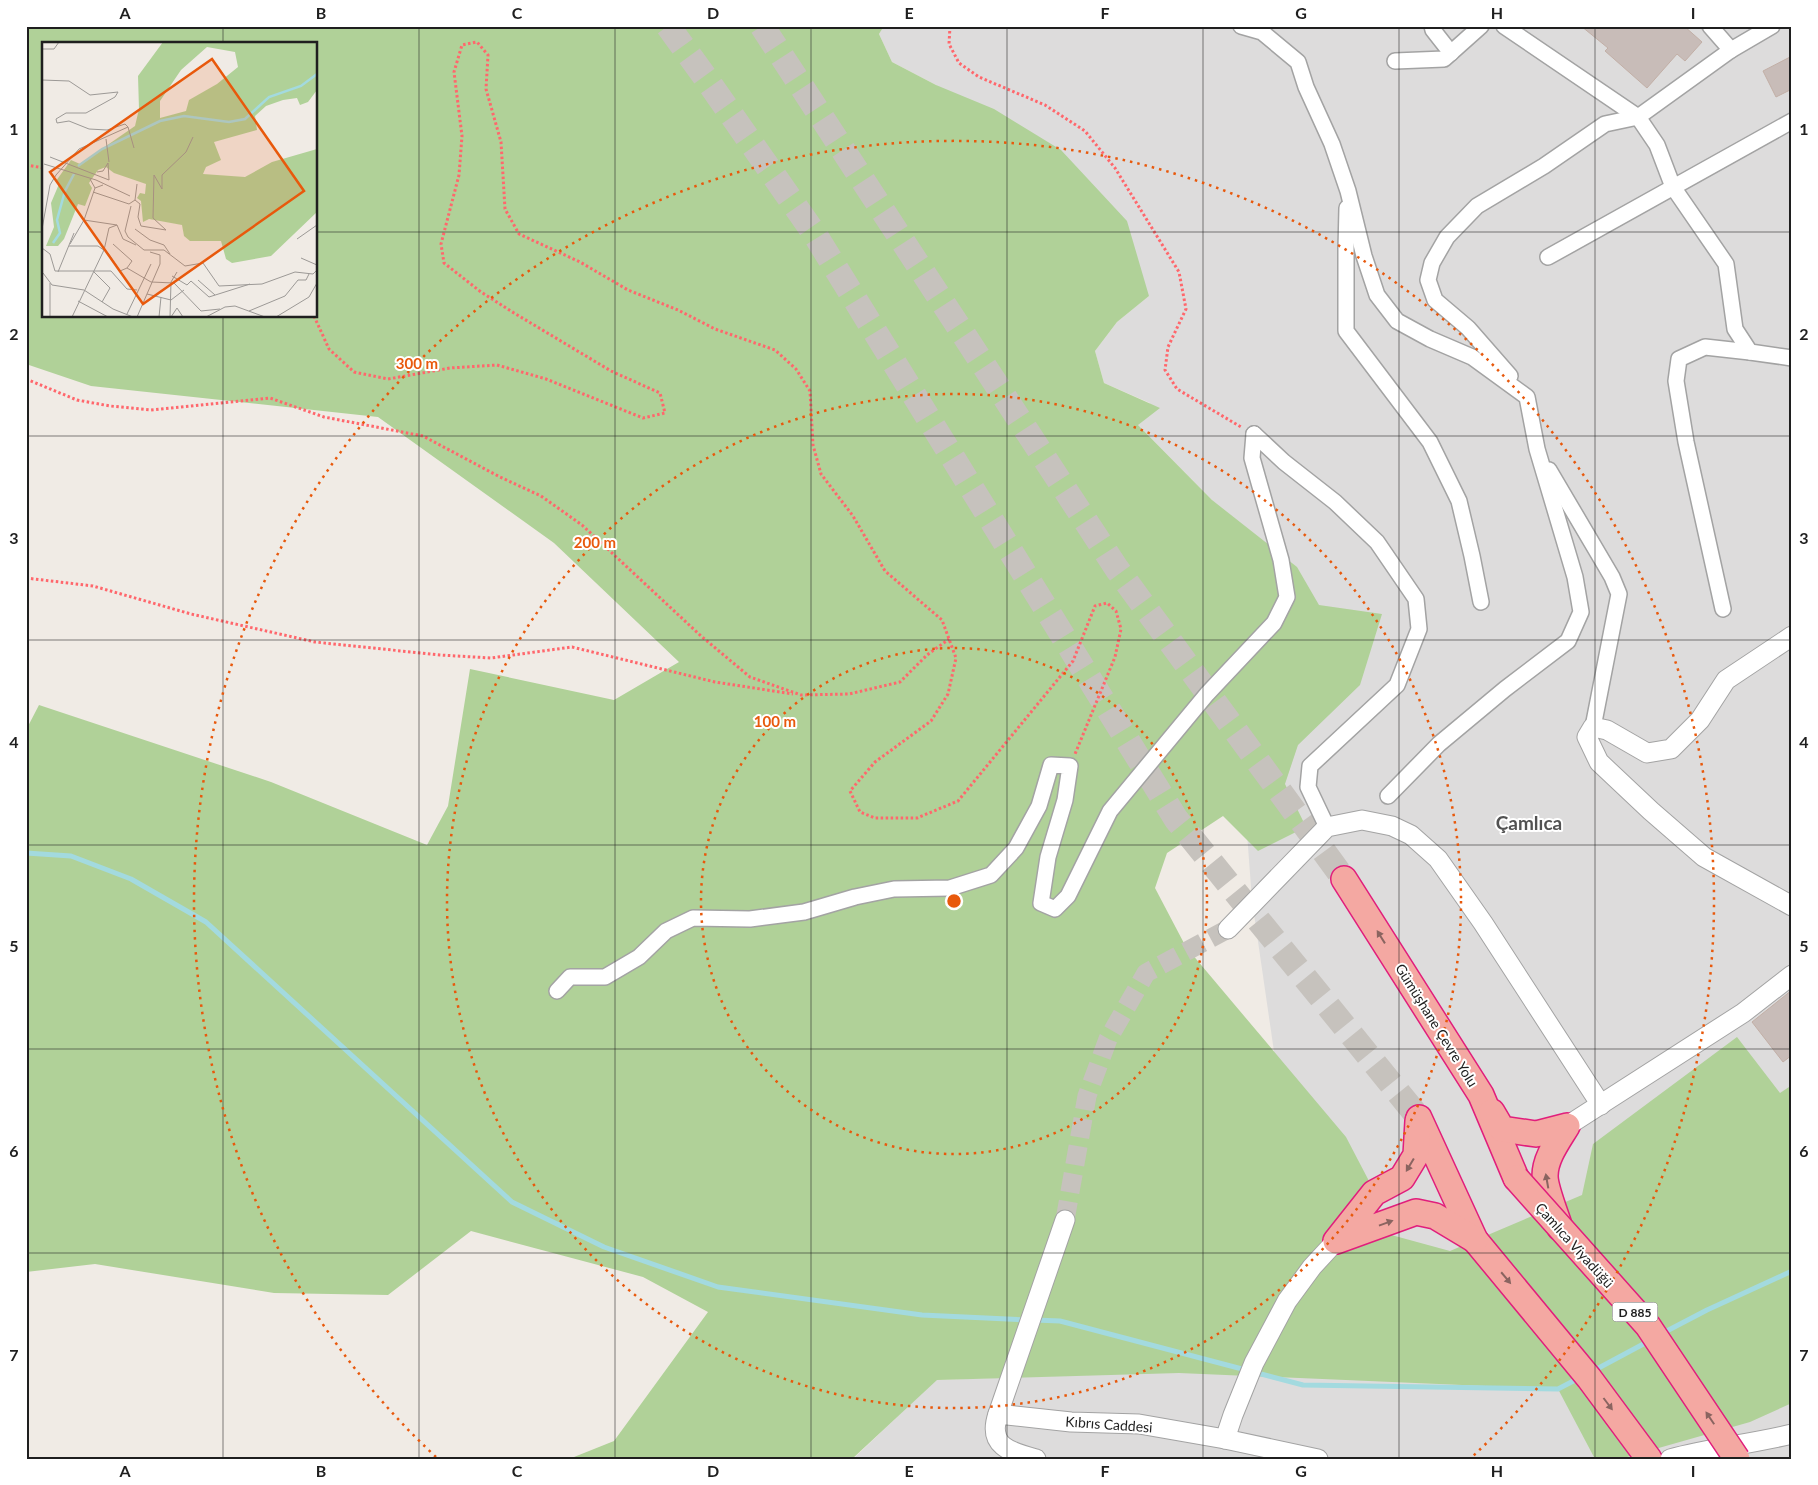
<svg xmlns="http://www.w3.org/2000/svg" width="1818" height="1485" viewBox="0 0 1818 1485" font-family="Lato,sans-serif">
<style>
.residential{fill:#dddcdc}
.forest{fill:#b0d198;fill-rule:evenodd}
.lines{fill:none;stroke-linecap:round;stroke-linejoin:round}
.stream{stroke:#a3dadf;stroke-width:5}
.building{fill:#c8bcb8;stroke:#c2afa6}
.tertiary-tunnel{stroke:#c6c2bd;stroke-width:19;stroke-dasharray:19 9;stroke-linecap:butt}
.trunk-tunnel{stroke:#c6c2bd;stroke-width:25;stroke-dasharray:25 12;stroke-linecap:butt}
.minor-casing{stroke:#a3a3a3;stroke-width:18}
.tertiary-casing{stroke:#a3a3a3;stroke-width:21}
.trunk-casing{stroke:#e11e7c;stroke-width:28}
.path{stroke:#ff676c;stroke-width:3;stroke-dasharray:2.5 2.5;stroke-linecap:butt}
.minor{stroke:#fff;stroke-width:15}
.tertiary{stroke:#fff;stroke-width:19}
.trunk{stroke:#f4a8a2;stroke-width:25}
.trunk-bridge-casing{stroke:#e11e7c;stroke-width:28;stroke-linecap:butt}
.trunk-bridge{stroke:#f4a8a2;stroke-width:25}
.oneway{fill:#8a6460}
.grid{fill:none;stroke:#1f1f1f;stroke-width:1;stroke-opacity:0.55}
.ring{fill:none;stroke:#e8590c;stroke-width:2.5;stroke-dasharray:2.5 5}
.labels{text-anchor:middle;dominant-baseline:central;stroke-width:4;stroke-linejoin:round;paint-order:stroke}
.shield{fill:#fff;stroke:#626262;stroke-width:1}
.shield-label{font-size:12px;font-weight:bold;fill:#1f1f1f}
.street-label{font-size:14px;fill:#1f1f1f;stroke:#fff}
.district-label{font-size:19px;font-weight:bold;fill:#525252;stroke:#fff}
.inset-river{fill:none;stroke:#a3dadf;stroke-width:2.5}
.inset-road{fill:none;stroke:#9c9996;stroke-width:1}
.view{fill:#e8590c;fill-opacity:0.15;stroke:#e8590c;stroke-width:2.5}
.inset-edge{fill:none;stroke:#1f1f1f;stroke-width:2.5}
.centre{fill:#e8590c;stroke:#fff;stroke-width:2.5}
.ring-label{font-size:15px;text-anchor:middle;font-weight:bold;fill:#e8590c;stroke:#fff;stroke-width:4;stroke-linejoin:round;paint-order:stroke}
.neatline{fill:none;stroke:#1f1f1f;stroke-width:2}
.grid-label{font-size:16px;text-anchor:middle;font-weight:bold;fill:#1f1f1f}
</style>
<rect width="100%" height="100%" fill="#f0ebe5"/>
<path class="residential" d="M884 26H1792V1459H853L936 1380 1179 1372 1289 1155 1252 900 1236 686 1212 500 1138 425 1150 403 1104 383 1095 351 1117 322 1149 296 936 85 892 62 879 34Z"/>
<path class="forest" d="M26 26H884L879 34 892 62 936 85 994 109 1061 150 1127 221 1149 296 1117 322 1095 351 1104 383 1160 408 1138 425 1212 500 1297 567 1319 605 1382 614 1360 685 1298 745 1285 784 1306 827 1258 851 1223 816 1167 853 1155 888 1186 947 1346 1137 1369 1181 1343 1212 1373 1230 1450 1251 1582 1195 1593 1144 1737 1037 1780 1093 1792 1085V1403L1750 1422 1620 1459H1595L1558 1389 1179 1373 937 1380 852 1459H569L614 1441 708 1312 643 1277 471 1231 388 1295 274 1293 95 1264 26 1272V730L39 705 271 782 427 845 448 806 470 669 614 700 679 662 554 543 378 417 91 386 26 364ZM44 44H316V316H44Z"/>
<g class="lines">
<g class="stream">
<path d="M26 853 71 856 131 879 206 922 512 1202 604 1247 718 1287 922 1315 1027 1320"/>
<path d="M1035 1320 1060 1321 1303 1385 1558 1389 1581 1377"/>
<path d="M1661 1334 1707 1310 1792 1271"/>
<path d="M1593 1371 1649 1341"/>
</g>
</g>
<g class="building">
<path d="M1581 26H1684L1702 42 1685 61 1677 54 1647 88 1605 51 1608 48Z"/>
<path d="M1792 56V89L1776 97 1763 71Z"/>
<path d="M1792 990V1055L1783 1062 1752 1022Z"/>
</g>
<g class="lines">
<path class="tertiary-tunnel" d="M1065 1220 1087 1096 1108 1039 1146 973 1228 929"/>
<g class="trunk-tunnel">
<path d="M668 26 705 77 814 233 1176 819 1419 1118"/>
<path d="M762 26 1117 569 1344 879"/>
</g>
<defs>
<g id="minor">
<path d="M1241 26 1262 32 1298 62 1306 87 1332 144 1348 191 1364 256 1377 295 1397 321 1430 339 1472 357 1527 397 1537 449 1575 577 1581 612 1568 641 1505 689 1439 744 1388 796"/>
<path d="M1432 26 1433 30 1451 53"/>
<path d="M1504 26 1638 117 1657 145 1673 187 1726 264 1735 329 1750 352 1792 358"/>
<path d="M1710 26 1731 50"/>
<path d="M1395 61 1444 59 1481 26"/>
<path d="M1347 208 1346 249V331L1430 442 1459 501 1472 556 1481 602"/>
<path d="M1548 257 1792 121"/>
<path d="M1510 376 1468 328 1435 300 1428 280 1432 263 1447 237 1477 206 1544 166 1605 124 1638 117 1731 50 1772 26"/>
<path d="M1254 434 1284 462 1335 502 1377 542 1416 599 1419 629 1397 685 1310 766 1308 787 1327 827"/>
<path d="M1549 470 1612 577 1619 594 1593 727"/>
<path d="M1723 609 1686 442 1676 381 1679 359 1705 347 1750 352"/>
<path d="M557 991 570 977H605L639 957 666 931 693 918 750 919 804 912 855 897 894 889 950 888 991 875 1016 848 1039 806 1051 765 1070 766 1065 800 1048 857 1041 903 1055 909 1068 896 1110 811 1207 694 1274 623 1287 597 1281 560 1252 458 1254 434"/>
</g>
<g id="tertiary">
<path d="M1792 636 1726 680 1700 720 1671 749 1647 753 1607 730 1593 727 1587 737 1599 762 1651 811 1704 857 1792 906"/>
<path d="M1228 929 1327 827 1362 820 1392 826 1411 835 1438 859 1483 923 1601 1105"/>
<path d="M1567 1126 1743 1013 1792 975"/>
<path d="M998 1414 1065 1220"/>
<path d="M1225 1439 1233 1415 1254 1363 1287 1301 1312 1267 1336 1241"/>
<path d="M1036 1459C1010 1452 987 1446 998 1414L1071 1422 1139 1424 1225 1439 1318 1459"/>
<path d="M1670 1459C1710 1448 1751 1444 1792 1434"/>
</g>
<g id="trunk">
<path d="M1344 879 1481 1095 1516 1178"/>
<path d="M1492 1112 1502 1129 1536 1134 1567 1126C1558 1141 1545 1158 1545 1176 1545 1188 1556 1215 1560 1228"/>
<path d="M1419 1118 1475 1240 1589 1378 1649 1459"/>
<path d="M1418 1121 1416 1155 1402 1178 1374 1193 1336 1241 1416 1212 1435 1216 1475 1240"/>
</g>
</defs>
<use href="#minor" class="minor-casing"/>
<use href="#tertiary" class="tertiary-casing"/>
<use href="#trunk" class="trunk-casing"/>
<g class="path">
<path d="M950 26 949 44 959 63 979 77 1045 105 1085 131 1115 168 1179 272 1186 309 1168 347 1165 370 1177 389 1241 427"/>
<path d="M26 165 44 168"/>
<path d="M314 316 329 349 354 372 388 379 450 368 497 365 546 379 643 418 665 413 660 393 611 371 514 313 481 292 444 263 441 244 459 175 462 136 454 72 462 45 477 42 488 55 486 89 501 142 505 209 519 234 580 262 628 290 678 310 715 329 775 350 796 369 810 391 813 445 821 474 853 516 885 571 942 620 956 658 948 694 931 721 875 762 850 791 860 812 875 818H917L958 801 1073 661 1095 606 1107 603 1116 611 1121 629 1115 657 1075 754"/>
<path d="M26 379 77 400 110 406 151 410 270 398 324 417 423 436 500 477 541 496 582 525 701 636 750 677 801 695 849 694 900 682 927 655 949 639"/>
<path d="M26 578 93 586 191 614 315 642 440 655 491 658 572 647 715 682 793 694"/>
</g>
<use href="#minor" class="minor"/>
<use href="#tertiary" class="tertiary"/>
<use href="#trunk" class="trunk"/>
<defs>
<path id="trunk-bridge" d="M1516 1178 1648 1326 1737 1459"/>
</defs>
<use href="#trunk-bridge" class="trunk-bridge-casing"/>
<use href="#trunk-bridge" class="trunk-bridge"/>
</g>
<defs><path id="oneway-solid" d="M-6-.8H1V-3.2L6.5 0L1 3.2V.8H-6Z" transform="scale(1.25)"/></defs>
<g class="oneway">
<use href="#oneway-solid" transform="translate(1381 937) rotate(-122)"/>
<use href="#oneway-solid" transform="translate(1410 1165) rotate(121)"/>
<use href="#oneway-solid" transform="translate(1547 1181) rotate(-100)"/>
<use href="#oneway-solid" transform="translate(1386 1223) rotate(-20)"/>
<use href="#oneway-solid" transform="translate(1506 1278) rotate(50)"/>
<use href="#oneway-solid" transform="translate(1608 1404) rotate(53)"/>
<use href="#oneway-solid" transform="translate(1710 1418) rotate(-124)"/>
</g>
<path class="grid" d="M223 26V44M419 26V1459M615 26V1459M811 26V1459M1007 26V1459M1203 26V1459M1399 26V1459M1595 26V1459M26 232H44M316 232H1792M223 316V1459M26 436H1792M26 640H1792M26 845H1792M26 1049H1792M26 1253H1792"/>
<g class="ring">
<circle cx="954" cy="901" r="253"/>
<circle cx="954" cy="901" r="507"/>
<path d="M436 1457A760 760 0 1 1 1472 1457"/>
</g>
<g class="labels">
<rect class="shield" x="1612.5" y="1302.5" width="45" height="19" rx="4"/>
<g class="shield-label">
<text x="1635" y="1312">D 885</text>
</g>
<g class="street-label">
<text transform="translate(1437 1025) rotate(58)">Gümüşhane Çevre Yolu</text>
<text transform="translate(1575 1245) rotate(48)">Çamlıca Viyadüğü</text>
<text transform="translate(1109 1424) rotate(4)">Kıbrıs Caddesi</text>
</g>
<g class="district-label">
<text x="1529" y="822">Çamlıca</text>
</g>
</g>
<g transform="translate(42 42)">
<rect width="275" height="275" fill="#f0ebe5"/>
<path d="M121 0H275V48L266 60 258 63 255 56 241 58 224 64 213 74 215 88 172 100 179 118 164 125 161 132 203 135 230 120 275 107V170L229 214 190 221 184 217 179 199H148L142 194 140 183 107 177 101 180 99 159 95 156 98 151 103 152 104 142 72 131 64 125 56 128 47 141 50 146 43 164 36 162 22 197 16 204H4L12 185 9 161 17 142 14 139 29 118 38 122 93 84 97 67 96 34ZM165 5 193 10 196 25 175 42 147 58 144 69 118 76V59L139 28Z" fill="#b0d198" fill-rule="evenodd"/>
<path class="inset-river" d="M36 124 60 107 118 79 142 74 187 80 203 77 227 55 259 44 275 32M11 201 18 191 15 178 23 149 32 132"/>
<path class="inset-road" d="M0 7H12L17 0M0 38 27 39 48 53 76 50 73 55 44 71H24L14 77 15 81 27 79 47 87 65 88 83 82 86 85 37 107 14 133 8 143 0 187M86 85 92 106M64 97 67 120M8 115 67 138M2 122 54 138 88 154M55 130 61 129 66 121 67 138M48 137 53 146 61 143M120 147 112 133 111 176 124 188M120 147V133L144 110 151 95M51 150 87 162 93 158 95 142M93 158 98 162 96 175 99 184 124 188M89 164 83 189 86 195 102 208H122L143 224 161 221 177 244 220 242 253 230 271 232 275 228M75 183 81 197 94 203M93 187 108 198 122 203 128 212M255 197 275 183M28 202 42 178M71 202 90 219 85 226M27 204H56L66 211 78 229 85 226 109 240 132 241 159 269 178 267M0 206 8 212 13 229H51L68 246 60 260M259 216 275 223M51 229H69L85 247 95 248M16 230 32 191M1 231 10 243 42 248 71 267 91 275M130 234 145 243 149 239 167 255 208 242M156 238 173 253M105 252 129 258 142 248M36 259 66 275M207 269 243 254 256 238H264L267 232M85 272 109 222M8 275V241M30 275 62 208 67 186 75 183 42 178 53 146M95 275 118 222V213L108 210M117 275 119 255M128 275 129 240 135 230M129 275 135 266 141 275M164 275 183 265 193 264 223 275M234 275 267 255 275 241"/>
<path class="view" d="M170 17 262 149 101 262 8 130Z"/>
<rect width="275" height="275" class="inset-edge"/>
</g>
<circle cx="954" cy="901" r="8" class="centre"/>
<g class="ring-label">
<text x="417" y="369">300 m</text>
<text x="595" y="548">200 m</text>
<text x="775" y="727">100 m</text>
</g>
<rect width="1818" height="1485" fill="none" stroke="#ffffff" stroke-width="55"/>
<rect x="28" y="28" width="1762" height="1430" class="neatline"/>
<g class="grid-label">
<text x="125" y="19">A</text>
<text x="321" y="19">B</text>
<text x="517" y="19">C</text>
<text x="713" y="19">D</text>
<text x="909" y="19">E</text>
<text x="1105" y="19">F</text>
<text x="1301" y="19">G</text>
<text x="1497" y="19">H</text>
<text x="1693" y="19">I</text>
<text x="14" y="135">1</text>
<text x="1804" y="135">1</text>
<text x="14" y="340">2</text>
<text x="1804" y="340">2</text>
<text x="14" y="544">3</text>
<text x="1804" y="544">3</text>
<text x="14" y="748">4</text>
<text x="1804" y="748">4</text>
<text x="14" y="952">5</text>
<text x="1804" y="952">5</text>
<text x="14" y="1157">6</text>
<text x="1804" y="1157">6</text>
<text x="14" y="1361">7</text>
<text x="1804" y="1361">7</text>
<text x="125" y="1477">A</text>
<text x="321" y="1477">B</text>
<text x="517" y="1477">C</text>
<text x="713" y="1477">D</text>
<text x="909" y="1477">E</text>
<text x="1105" y="1477">F</text>
<text x="1301" y="1477">G</text>
<text x="1497" y="1477">H</text>
<text x="1693" y="1477">I</text>
</g>
</svg>
